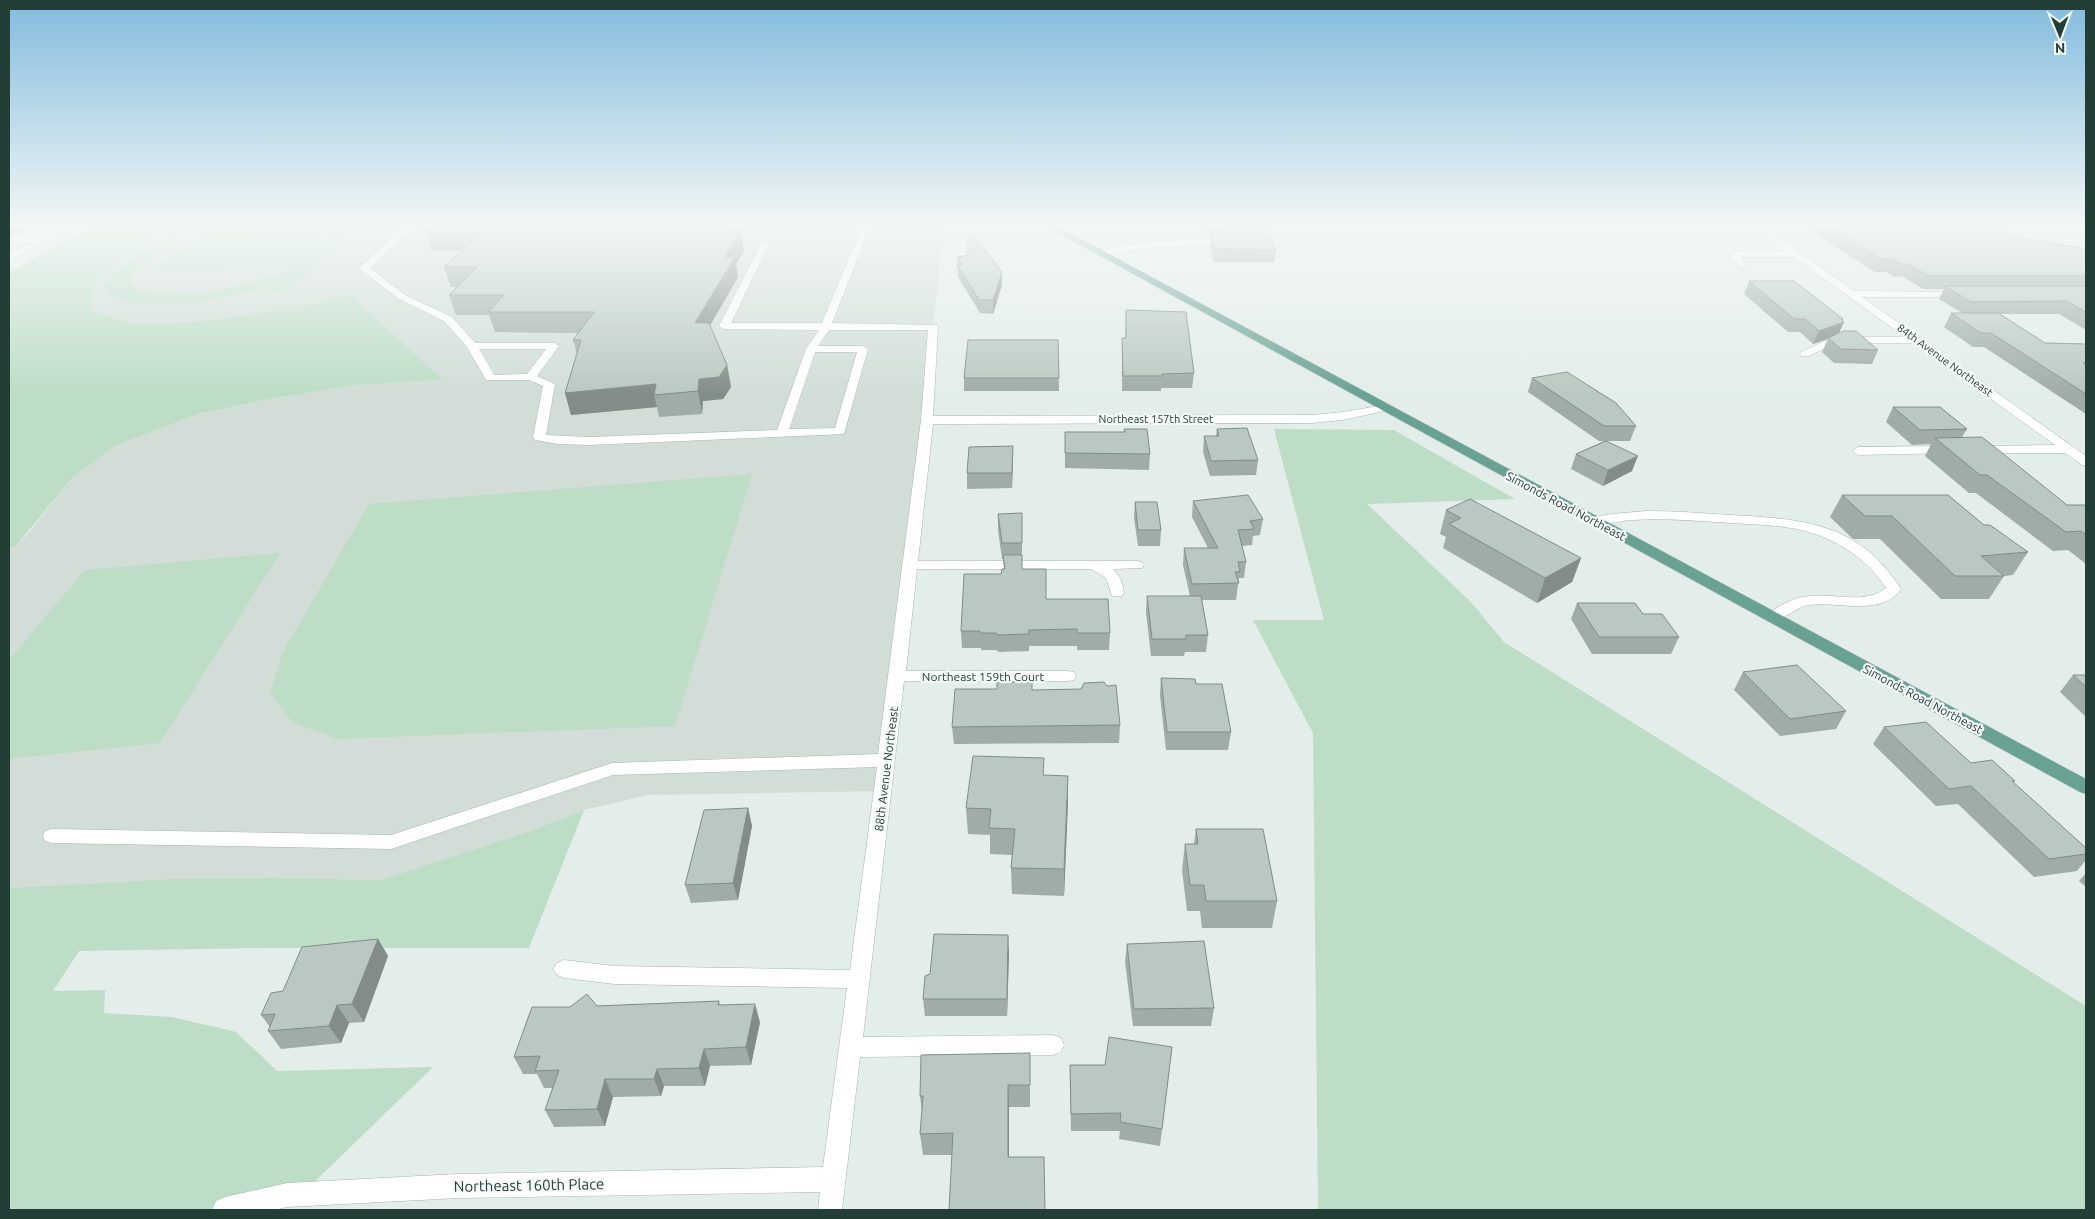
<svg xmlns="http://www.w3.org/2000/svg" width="2095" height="1219" viewBox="0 0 2095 1219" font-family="Ubuntu,sans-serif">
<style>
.built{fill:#d2ddd8}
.green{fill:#bdddc6}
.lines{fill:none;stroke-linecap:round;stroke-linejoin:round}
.minor-casing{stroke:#a6b5b0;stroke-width:1}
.major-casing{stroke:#c1c9c7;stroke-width:1}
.minor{fill:#fff;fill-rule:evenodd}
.major{fill:#69a193;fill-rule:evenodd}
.wall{fill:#9faca7}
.shaded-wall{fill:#828c88}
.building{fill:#b9c8c2;stroke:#828c88}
.labels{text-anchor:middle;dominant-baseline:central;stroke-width:4.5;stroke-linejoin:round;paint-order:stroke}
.far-street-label{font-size:11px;fill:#233e37;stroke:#f4f9f7}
.street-label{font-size:12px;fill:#233e37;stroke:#f4f9f7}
.near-street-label{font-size:15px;fill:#233e37;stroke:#f4f9f7}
</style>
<rect width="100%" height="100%" fill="#e3ede9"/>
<path class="built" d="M175 224H944L884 791 647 795 584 810 530 831 381 880 274 878 169 879 9 888V547H15L26 536 73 477 115 446 198 414 264 400 356 385 442 380 351 295 301 307 203 321 135 324 89 310 96 282 146 243Z"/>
<g class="green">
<path d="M92 224H175L146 243 96 282 89 310 135 324 203 321 301 307 351 295 443 380 356 385 264 400 198 414 115 446 73 477 15 547H9V273Z"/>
<path d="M182 224H201L134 272 130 282C146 314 265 282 291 268L151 271 217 224H335L296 264 343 224H362L287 291 265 292 270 286C240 295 121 322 104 287L110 275Z"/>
<path d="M1274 429 1394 430 1515 499 1367 504 1471 602 1504 642 2086 1006V1210H1318L1313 733 1253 620H1324Z"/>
<path d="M752 474 675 726 337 739 292 722 270 692 283 652 369 504Z"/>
<path d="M280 553 160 743 9 759V660L85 570Z"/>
<path d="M584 810 529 948H263L79 951 53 991 105 990 104 1013 172 1017 236 1032 277 1071 433 1067 302 1194 287 1195 225 1210H9V888L169 879 274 878 381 880 530 831Z"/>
</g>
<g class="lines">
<defs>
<g id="minor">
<path d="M63 224H74L9 261V254L32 242H9V236H41Z"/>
<path d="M407 224H416L370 268 405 295 452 317 475 343H554L559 346 537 376 555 384 546 435 589 437 777 430 806 349 819 330 724 329 719 326 761 244 765 241 769 244 731 323H822L863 224H871L832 323 937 325 938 327 933 416 1312 415 1343 412 1384 405 1390 408 1384 411 1343 420 1312 423 933 424 918 561H1137L1142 562 1144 565 1142 568 1113 569C1120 576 1123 583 1124 593L1122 596H1112L1106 578 1091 569H917L906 671H1068L1074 672 1076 676 1074 680 1068 681H904L863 1037 1053 1035 1061 1038 1064 1045 1061 1052 1053 1055 860 1057 842 1210H818L820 1192 458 1198 287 1207 275 1210H212L216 1201 225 1197 287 1183 458 1174 823 1167 847 988 614 984 564 978 557 975 553 969 557 963 564 960 614 966 850 970 877 767 613 775 391 849 52 843 45 841 43 836 45 831 52 829 391 835 612 763 878 754 921 420 928 330H829L818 346H863L868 349 844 434 589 445 558 444 535 440 533 437 543 386 529 380H486L467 347 444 321 399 299 359 268ZM479 349H546L527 374 494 375ZM815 352H857L835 428 789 429Z"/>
<path d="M1565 224H1573L1571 233H1565Z"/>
<path d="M1750 224H1760L1854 291 1964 292 1966 294 1961 297H1862L2086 456V466L2082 465 2065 453H1973L1971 450 1973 447 1977 446 2055 445 1913 343H1836L1809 356H1801L1800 354 1801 352 1834 337H1905L1794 257H1741L1748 265 1746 267H1740L1732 259 1733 252 1786 251Z"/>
<path d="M1213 239 1217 242 1216 244 1158 247 1099 256 1095 253 1099 250 1158 241Z"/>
<path d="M1949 446 1953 447 1955 450 1953 453 1858 455 1852 451 1858 447Z"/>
<path d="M1646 511C1674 511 1702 513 1730 515 1802 519 1859 522 1901 589 1882 617 1837 601 1809 605 1794 607 1781 624 1767 620L1764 617 1767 614C1781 605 1793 597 1810 596 1834 593 1865 605 1886 588 1878 575 1867 564 1855 555 1814 525 1779 526 1732 523 1698 521 1665 518 1632 520 1622 520 1594 528 1588 521L1590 518 1612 514Z"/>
</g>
<path id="major" d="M1042 224H1053L2086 779V794L2080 792Z"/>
</defs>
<use href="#minor" class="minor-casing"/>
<use href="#major" class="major-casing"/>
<use href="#minor" class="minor"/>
<use href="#major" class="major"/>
</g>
<g class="wall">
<path d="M434 224H588L584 228H649L651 224H747L741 235 744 251 736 264 738 277 710 326 727 365 731 387 723 399 703 401 702 414 659 417 657 407 571 415 565 393 577 354 573 340 578 333 495 332 489 315H456L449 295 456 287H451L444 267 462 251H432L425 232Z"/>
<path d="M1206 224H1266L1276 250 1274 262H1214L1210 246 1211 237H1208L1205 229Z"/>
<path d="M1800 224H2007L2006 235 2086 249V330L2059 314H2000L2045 343 2086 344V414L1984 347H1973L1944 327 1951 313H1962L1939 299 1944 289H1923L1902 276 1894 277 1886 272H1875Z"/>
<path d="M957 257 1002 285 993 314 980 313 958 277Z"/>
<path d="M1749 281 1843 319 1842 320 1844 322 1839 333 1878 350 1872 364 1834 363 1822 352 1828 339 1813 344 1800 332H1788L1744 294Z"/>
<path d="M1126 310 1194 373 1192 388H1161V391H1122V338H1125Z"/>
<path d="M1058 340 1059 391H964V378Z"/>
<path d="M1532 378 1636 426 1630 441H1607L1632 471 1603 486 1571 469 1576 454 1604 441H1599L1528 392Z"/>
<path d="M1893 407 1967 429 1962 437 2067 505H2086V564L2068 550 2053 551 1976 493H1969L1925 456 1931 444 1912 445 1886 422Z"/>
<path d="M1124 429 1150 454 1149 470 1065 468V432H1124Z"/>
<path d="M1217 429 1258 460 1256 475 1210 476 1203 452 1204 436H1216Z"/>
<path d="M1013 446 1012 488 967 489V473Z"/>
<path d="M1842 495 1984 525 2028 552 2013 575 2004 576 1989 599H1941L1880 539H1853L1830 517Z"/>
<path d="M1193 501 1263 519 1260 535 1253 536 1252 545 1242 546 1246 562 1244 578H1239L1236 600H1202L1208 635 1206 652H1185L1184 656H1151L1146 612 1147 596H1190L1183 565 1184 548H1208L1192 517Z"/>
<path d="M1135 502 1161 530 1160 546H1138L1134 518Z"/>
<path d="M1446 510 1581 558 1572 582 1537 603 1443 548 1446 537 1440 534Z"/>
<path d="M1022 513V569L1046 599 1110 633 1109 650H1077V646H1029V651L999 652 996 650H981V648H962L961 631 1001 574 1004 569 1003 559H1002L998 530V514Z"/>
<path d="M1577 603 1643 614 1679 637 1671 654H1592L1571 619Z"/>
<path d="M1743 672 1846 711 1836 729 1780 736 1734 690Z"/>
<path d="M2073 675H2086V717L2060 692Z"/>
<path d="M1161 678 1196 684 1231 732 1228 750H1166L1160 696Z"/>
<path d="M1032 690 1120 725 1119 743 954 744 952 727Z"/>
<path d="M1884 727 2015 781 2013 783 2086 848V860L2077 871 2034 877 1958 804 1936 806 1873 744Z"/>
<path d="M1044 775 1068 802 1064 896 1012 894 1011 868 1012 855 990 854V835L968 834 966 808Z"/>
<path d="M748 808 752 826 738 900 691 903 685 885Z"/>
<path d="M1196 829 1277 901 1272 928H1202L1200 911H1187L1182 870 1185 844H1194Z"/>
<path d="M2086 873V887L2079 881Z"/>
<path d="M378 939 388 956 364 1022 349 1023 341 1043 281 1049 268 1031 270 1027 261 1015 283 991Z"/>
<path d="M1127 944 1214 1008 1211 1026H1133L1125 962Z"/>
<path d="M1009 952 1007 1016H925L923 999Z"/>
<path d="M719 1001 720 1005 760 1022 751 1065 710 1066 705 1086H664L661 1096 613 1097 605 1126 554 1127 545 1110 553 1088H544L537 1074H523L514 1057 570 1007Z"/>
<path d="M1172 1047 1160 1146 1119 1139 1120 1131H1071L1070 1065H1105Z"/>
<path d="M1030 1053V1107H1009V1157L1045 1210 952 1155H923L920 1134 922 1112 920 1096Z"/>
</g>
<g class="shaded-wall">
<path d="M9 224H34L15 234 9 235Z"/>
<path d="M566 224H588L567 247 562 228Z"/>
<path d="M733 224H747L741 235 744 251 736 264 738 277 699 344 695 323 725 257 729 232Z"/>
<path d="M1002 272V285L993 314V300Z"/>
<path d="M1844 322 1838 335 1813 344 1819 331Z"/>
<path d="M727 365 731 387 723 399 703 401 702 414 698 391 699 379Z"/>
<path d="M656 384 654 395 657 407 571 415 565 393Z"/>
<path d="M1013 446V461L1012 488V473Z"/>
<path d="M1638 456 1632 471 1603 486 1608 470Z"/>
<path d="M1581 558 1572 582 1537 603 1545 578Z"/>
<path d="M1068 776V802L1064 896V869Z"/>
<path d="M748 808 752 826 738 900 733 883Z"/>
<path d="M1008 935 1009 952 1007 1016V999Z"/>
<path d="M378 939 388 956 364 1022 352 1004Z"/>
<path d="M755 1004 760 1022 751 1065 746 1047Z"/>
<path d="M337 1005 349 1023 341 1043 329 1026Z"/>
<path d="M704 1049 710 1066 705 1086 699 1068Z"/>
<path d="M657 1069 664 1086 661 1096 654 1079Z"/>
<path d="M605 1079 613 1097 605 1126 597 1109Z"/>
<path d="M1008 1085 1009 1107V1178L1008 1157Z"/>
</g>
<g class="building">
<path d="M434 224H566L562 228H649L651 224H733L729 232H741L725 257H735L695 323H709L727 365 719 377 699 379 698 391 654 395 656 384 565 393 581 340H573L594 312H488L504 295H449L477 267H444L483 232H425Z"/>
<path d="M1209 224H1266L1276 250 1216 249 1211 234H1217L1220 229 1215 225H1209Z"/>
<path d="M1824 224H2007L2006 235 2086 249V276H1929L1908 264H1900L1892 259H1881Z"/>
<path d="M968 229 1002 272 993 300H979L957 265 962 264 957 257 968 255Z"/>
<path d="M1749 281H1794L1843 319H1841L1844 322 1819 331 1805 319H1794Z"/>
<path d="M1945 286H2086V312L2066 301 1971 302Z"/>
<path d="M1126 310 1186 312 1194 373 1162 374V376H1123L1122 338H1126Z"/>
<path d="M1951 313H1998L2045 343 2086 344V363H2083L2086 365V394L1991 333H1981Z"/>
<path d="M1843 331H1856L1878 350 1841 349 1828 338Z"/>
<path d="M968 340H1058L1059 378H964Z"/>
<path d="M1567 372 1616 403 1636 426H1604L1532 378Z"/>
<path d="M1893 407H1940L1967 429 1920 430Z"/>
<path d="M1247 428 1258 460 1211 461 1204 436H1219L1217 429Z"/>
<path d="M1124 429H1147L1150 454 1065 453V432H1125Z"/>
<path d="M1982 437 2067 505H2086V535L2081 531 2066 532 1987 475H1980L1935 438Z"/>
<path d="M1606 441 1638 456 1608 470 1576 454Z"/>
<path d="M1013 446 1012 473H967L969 447Z"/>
<path d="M1248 495 1263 519 1250 521 1254 529 1238 530 1246 562H1238L1240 572H1235L1239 583 1192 584 1184 548H1218L1193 501Z"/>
<path d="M1842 495H1948L1984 525H1990L2028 552 1981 556 2004 576H1955L1892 516H1865Z"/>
<path d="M1470 499 1581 558 1545 578 1449 524 1461 518 1446 510Z"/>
<path d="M1135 502H1157L1161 530H1138Z"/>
<path d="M1022 513V543H1002L998 514Z"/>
<path d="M1003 555H1022V569H1046V599H1108L1110 633H1077V629L1029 630V634L998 635 996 633H980V631H961L964 574H1001L1002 569H1005Z"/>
<path d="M1147 596H1201L1208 635H1186V639H1152Z"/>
<path d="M1577 603H1635L1643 614H1662L1679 637H1599Z"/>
<path d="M1797 665 1846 711 1790 719 1743 672Z"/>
<path d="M2073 675H2086V687Z"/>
<path d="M1161 678 1195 679 1196 684H1222L1231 732H1167Z"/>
<path d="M997 682H1032V690L1081 689 1084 683 1104 682 1107 686 1116 685 1120 725 952 727 955 689H997Z"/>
<path d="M1926 722 1971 763 1992 760 2015 781H2012L2086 848V854L2049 859 1971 786 1949 789 1884 727Z"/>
<path d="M973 756 1044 758 1043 775 1068 776 1064 869 1011 868 1015 829 989 828 991 809 966 808Z"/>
<path d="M748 808 733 883 685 885 704 810Z"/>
<path d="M1196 829H1263L1277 901H1206L1204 885H1190L1185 844H1198Z"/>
<path d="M934 934 1008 935 1007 999H923L925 976 930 974Z"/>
<path d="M378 939 352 1004 337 1005 329 1026 268 1031 275 1014 261 1015 271 993 283 991 302 947Z"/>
<path d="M1204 941 1214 1008 1134 1009 1127 944Z"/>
<path d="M587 994 597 1006 719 1001 718 1005 755 1004 746 1047 704 1049 699 1068 657 1069 654 1079H605L597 1109 545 1110 559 1070 535 1071 540 1056 514 1057 532 1007H570Z"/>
<path d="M1109 1037 1172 1047 1162 1129 1120 1122 1121 1113 1071 1114 1070 1065H1105Z"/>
<path d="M1030 1053V1085H1008V1157H1044L1045 1210H949L953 1133 920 1134 923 1096H920L921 1055Z"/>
</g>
<linearGradient id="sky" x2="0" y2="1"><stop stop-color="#83bbde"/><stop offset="0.57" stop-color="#f2f7f5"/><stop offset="1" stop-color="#f2f7f5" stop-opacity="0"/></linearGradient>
<rect width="2095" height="395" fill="url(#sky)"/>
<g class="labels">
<g class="far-street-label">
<text transform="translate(1945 360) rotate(36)">84th Avenue Northeast</text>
<text x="1156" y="419">Northeast 157th Street</text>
</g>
<g class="street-label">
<text transform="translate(1566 506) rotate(28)">Simonds Road Northeast</text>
<text x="983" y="676">Northeast 159th Court</text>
<text transform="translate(1923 699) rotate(28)">Simonds Road Northeast</text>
<text transform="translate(886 769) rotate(-83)">88th Avenue Northeast</text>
</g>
<g class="near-street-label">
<text transform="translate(529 1185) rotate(-1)">Northeast 160th Place</text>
</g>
</g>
<rect width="2095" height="1219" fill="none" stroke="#233e37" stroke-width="20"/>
<g transform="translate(2060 35) rotate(179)" stroke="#f4f9f7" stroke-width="4" paint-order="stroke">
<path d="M0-4L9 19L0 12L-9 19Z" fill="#233e37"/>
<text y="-8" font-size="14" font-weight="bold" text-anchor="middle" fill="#233e37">N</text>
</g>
</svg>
